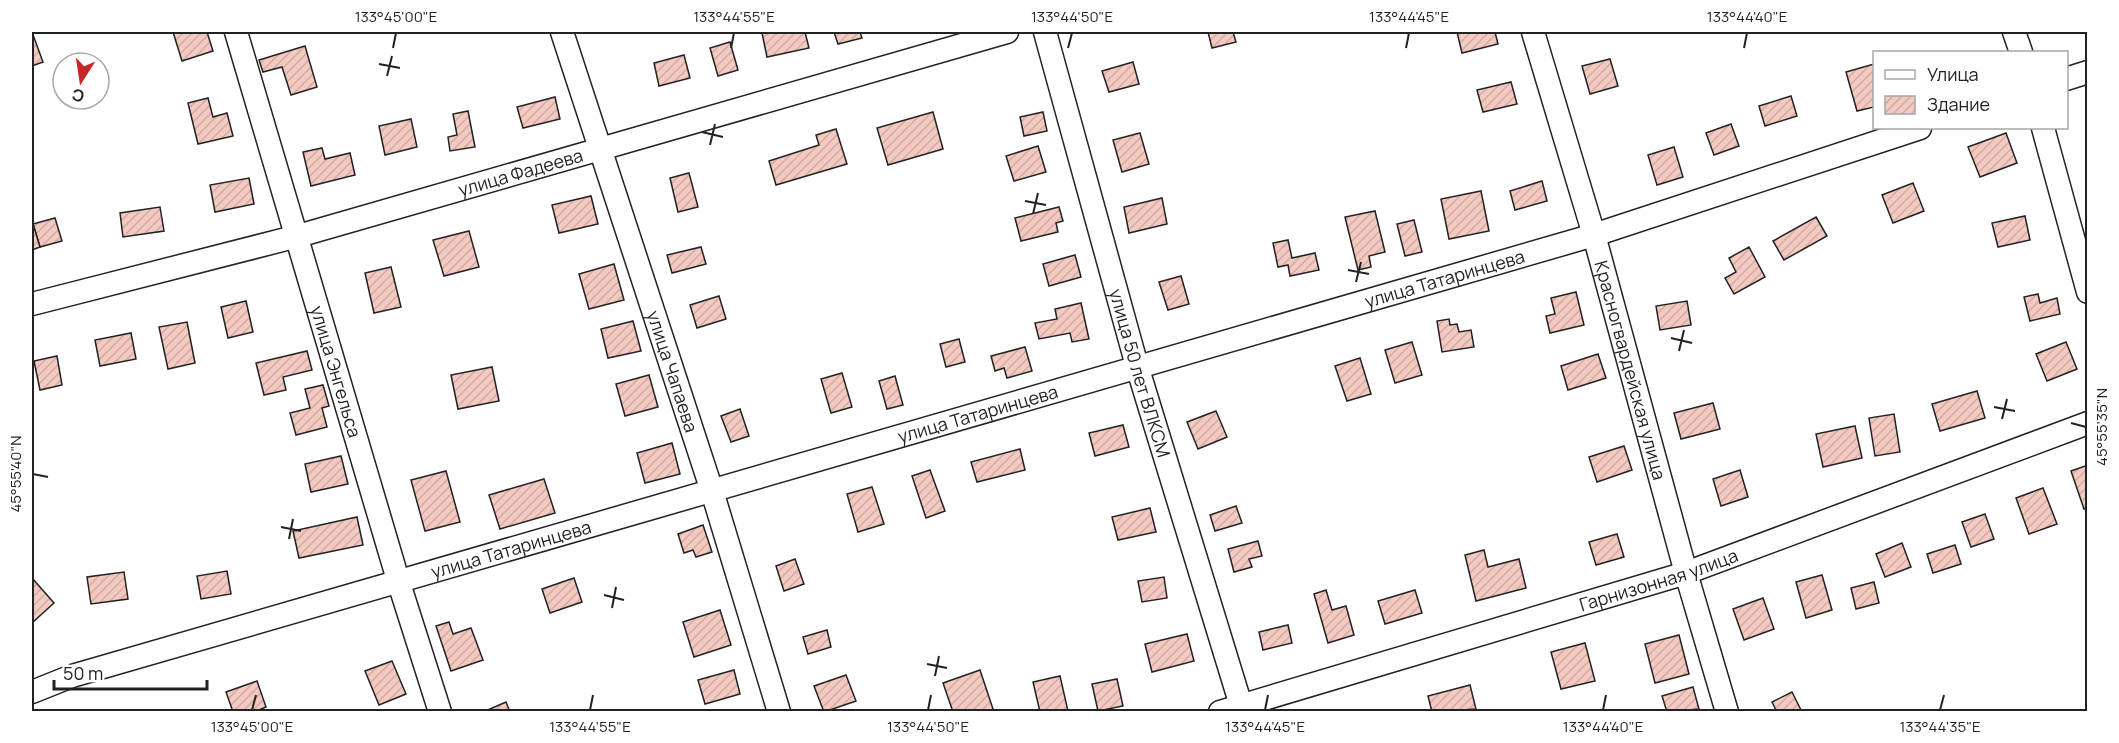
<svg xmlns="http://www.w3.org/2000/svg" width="2119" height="743" viewBox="0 0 2119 743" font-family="Manrope,sans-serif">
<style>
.building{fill:url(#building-hatch);stroke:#222;stroke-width:1.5}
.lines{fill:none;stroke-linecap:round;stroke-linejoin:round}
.minor-casing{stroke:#222;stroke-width:25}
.minor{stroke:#fff;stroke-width:22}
.ticks{fill:none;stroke:#222;stroke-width:2}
.labels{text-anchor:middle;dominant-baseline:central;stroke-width:4.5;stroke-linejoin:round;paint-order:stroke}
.street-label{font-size:18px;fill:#222;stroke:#fff}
.neatline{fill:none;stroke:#222;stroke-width:2}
.ticks-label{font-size:15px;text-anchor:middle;fill:#222}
</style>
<defs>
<pattern id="building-hatch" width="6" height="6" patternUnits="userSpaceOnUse" patternTransform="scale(1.5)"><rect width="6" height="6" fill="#f3c9c0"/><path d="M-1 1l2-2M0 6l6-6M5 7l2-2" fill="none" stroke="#d0aca5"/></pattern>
</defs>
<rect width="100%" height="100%" fill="#fff"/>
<g class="building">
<path d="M32 32 43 62 32 66Z"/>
<path d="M173 32H207L213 51 182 61Z"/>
<path d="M805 32 809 48 767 57 762 33Z"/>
<path d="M834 32H860L862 38 838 44Z"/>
<path d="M1208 32H1233L1236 42 1212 48Z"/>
<path d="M1457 32H1495L1498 44 1462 53Z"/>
<path d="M730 42 738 70 718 76 710 48Z"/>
<path d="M305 46 317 87 291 95 282 67 263 72 259 60Z"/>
<path d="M684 55 690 78 659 86 654 63Z"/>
<path d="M1610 59 1618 86 1590 94 1582 66Z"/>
<path d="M1133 62 1139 84 1109 92 1102 71Z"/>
<path d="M1874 64V107L1857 111 1846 72Z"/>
<path d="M1511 82 1517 104 1483 112 1477 90Z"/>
<path d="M1791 96 1797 116 1765 126 1759 106Z"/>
<path d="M555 97 560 119 523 128 517 107Z"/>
<path d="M208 98 213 117 227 113 233 136 198 144 188 103Z"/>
<path d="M468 111 475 147 450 151 448 137 457 135 453 114Z"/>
<path d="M933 112 943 149 888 165 877 128Z"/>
<path d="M1043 112 1047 131 1024 136 1020 117Z"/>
<path d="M411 119 417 147 385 155 379 126Z"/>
<path d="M1731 124 1739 146 1714 155 1706 133Z"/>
<path d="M836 129 847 164 776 185 769 161 819 145 816 135Z"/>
<path d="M1140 133 1149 164 1122 172 1113 140Z"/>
<path d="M2006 133 2017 163 1980 177 1968 147Z"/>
<path d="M1038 146 1046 172 1014 181 1006 156Z"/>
<path d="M1674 147 1683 177 1657 185 1648 155Z"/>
<path d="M322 148 325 159 350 153 355 175 311 186 303 152Z"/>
<path d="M689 173 698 207 678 212 670 178Z"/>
<path d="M249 178 254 204 215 212 210 185Z"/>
<path d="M1542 181 1547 201 1515 210 1510 191Z"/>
<path d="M1913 183 1924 211 1893 223 1882 195Z"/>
<path d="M1481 191 1489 231 1449 239 1441 199Z"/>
<path d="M591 196 598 224 559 233 552 205Z"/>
<path d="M1162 198 1167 224 1129 233 1124 207Z"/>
<path d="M160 207 164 231 123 237 120 213Z"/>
<path d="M1059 207 1063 221 1056 223 1058 232 1021 241 1015 218Z"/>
<path d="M1375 211 1385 252 1369 256 1371 267 1358 270 1345 217Z"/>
<path d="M2025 216 2030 240 1998 247 1992 223Z"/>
<path d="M1816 217 1827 236 1784 260 1773 241Z"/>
<path d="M55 218 62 241 40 247 33 224Z"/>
<path d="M1414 220 1422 252 1405 256 1397 224Z"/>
<path d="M33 224 40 247 32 250V225Z"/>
<path d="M469 231 479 267 444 276 433 240Z"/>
<path d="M1288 240 1292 258 1315 253 1319 270 1290 276 1288 265 1278 267 1273 243Z"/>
<path d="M701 247 706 264 672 273 667 255Z"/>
<path d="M1749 247 1765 277 1734 294 1725 278 1736 272 1729 258Z"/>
<path d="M1075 255 1081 277 1049 286 1043 264Z"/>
<path d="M614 264 624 300 589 309 579 274Z"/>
<path d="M391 267 401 307 374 313 365 273Z"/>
<path d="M1181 276 1189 304 1168 310 1159 282Z"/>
<path d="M1576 292 1584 325 1550 333 1546 316 1555 314 1551 298Z"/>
<path d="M2038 294 2040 303 2057 298 2060 314 2030 321 2024 297Z"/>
<path d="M719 296 726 319 697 328 690 305Z"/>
<path d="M246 301 253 332 228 338 221 307Z"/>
<path d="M1687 301 1691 325 1660 330 1656 306Z"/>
<path d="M1081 303 1089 339 1072 342 1070 333 1039 339 1035 323 1057 319 1055 309Z"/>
<path d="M1449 319 1450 325 1457 324 1459 332 1471 330 1474 347 1442 352 1437 321Z"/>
<path d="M633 321 641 351 608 358 601 329Z"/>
<path d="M187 322 195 363 168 369 159 327Z"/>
<path d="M131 333 136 359 100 366 95 340Z"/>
<path d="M959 339 965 362 946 367 940 344Z"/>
<path d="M1412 342 1422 375 1395 383 1385 350Z"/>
<path d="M2066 342 2077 369 2047 381 2036 354Z"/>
<path d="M1025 347 1032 371 1007 378 1004 368 995 371 991 356Z"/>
<path d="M307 351 312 370 283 377 286 390 264 395 256 363Z"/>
<path d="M1598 354 1606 378 1568 390 1561 366Z"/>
<path d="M57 356 62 385 40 390 34 361Z"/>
<path d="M1360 358 1371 394 1347 401 1335 366Z"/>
<path d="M492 367 499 401 458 409 451 375Z"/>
<path d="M842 373 852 407 831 413 821 379Z"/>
<path d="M649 375 658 407 625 416 616 384Z"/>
<path d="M895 376 903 405 887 409 879 381Z"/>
<path d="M323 385 329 406 322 408 327 427 296 435 290 413 310 408 305 389Z"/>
<path d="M1977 391 1985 418 1940 431 1932 404Z"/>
<path d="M1713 403 1720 429 1681 439 1674 413Z"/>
<path d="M740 409 749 436 731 442 721 416Z"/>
<path d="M1216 411 1227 437 1198 449 1187 422Z"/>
<path d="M1894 414 1900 452 1875 456 1869 418Z"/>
<path d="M1123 425 1129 447 1095 456 1089 433Z"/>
<path d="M1855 426 1862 458 1823 467 1816 434Z"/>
<path d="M672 443 680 474 645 483 637 453Z"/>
<path d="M1624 446 1632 470 1597 482 1589 457Z"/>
<path d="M1020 449 1025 470 977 482 971 462Z"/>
<path d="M341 456 348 484 311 492 305 464Z"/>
<path d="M2088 465V508L2084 509 2071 471Z"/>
<path d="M930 470 945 511 926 518 912 476Z"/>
<path d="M1740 470 1748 497 1721 506 1713 479Z"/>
<path d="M446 471 460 522 425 531 411 480Z"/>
<path d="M544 479 555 513 500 529 489 495Z"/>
<path d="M872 487 884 524 858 532 847 494Z"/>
<path d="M2043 488 2057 524 2029 534 2016 498Z"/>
<path d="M1236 506 1242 523 1215 531 1210 515Z"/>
<path d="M1150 508 1156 532 1118 540 1112 517Z"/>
<path d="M1985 514 1994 539 1971 547 1962 522Z"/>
<path d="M357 517 363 545 299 558 293 531Z"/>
<path d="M703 525 712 552 696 557 693 550 684 553 678 534Z"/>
<path d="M1617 534 1624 557 1596 565 1589 542Z"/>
<path d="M1258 541 1262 556 1249 559 1252 567 1234 572 1228 549Z"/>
<path d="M1902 543 1911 567 1885 577 1876 554Z"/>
<path d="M1955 545 1961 564 1933 573 1927 554Z"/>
<path d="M1484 550 1488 567 1519 559 1526 588 1476 601 1465 555Z"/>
<path d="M795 559 804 584 784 591 776 566Z"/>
<path d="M227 571 231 594 201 599 197 576Z"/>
<path d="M124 572 128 599 91 604 87 577Z"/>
<path d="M1822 575 1832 610 1806 618 1796 582Z"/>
<path d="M1164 577 1167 598 1142 602 1138 581Z"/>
<path d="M32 578 54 603 33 622 32 620Z"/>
<path d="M574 578 582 602 550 613 542 589Z"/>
<path d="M1874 582 1879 603 1856 609 1851 588Z"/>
<path d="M1326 590 1332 610 1346 606 1354 635 1328 643 1314 594Z"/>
<path d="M1415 590 1422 613 1385 624 1378 601Z"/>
<path d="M1763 598 1774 629 1744 640 1733 609Z"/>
<path d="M720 610 731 645 694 657 683 622Z"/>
<path d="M449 622 453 634 471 628 483 660 451 671 436 626Z"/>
<path d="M1288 625 1292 643 1263 650 1259 632Z"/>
<path d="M827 630 831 647 808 654 803 637Z"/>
<path d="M1187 634 1194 661 1152 672 1145 644Z"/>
<path d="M1679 635 1689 674 1655 683 1645 644Z"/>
<path d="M1585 643 1595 681 1561 689 1551 652Z"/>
<path d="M392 661 406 694 379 705 365 671Z"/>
<path d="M734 670 740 694 705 704 698 680Z"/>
<path d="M980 670 994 712H953L943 683Z"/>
<path d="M846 675 856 701 824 712 814 686Z"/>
<path d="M1060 676 1068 711 1040 712 1033 682Z"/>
<path d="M1117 679 1123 706 1098 711 1092 684Z"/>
<path d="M257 681 266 707 254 712H233L226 692Z"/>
<path d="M1470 685 1476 709 1432 712 1428 696Z"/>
<path d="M1693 687 1699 709 1667 712 1662 696Z"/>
<path d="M1792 692 1802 712H1777L1772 702Z"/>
<path d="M506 702 510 712H483Z"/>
</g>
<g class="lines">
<defs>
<g id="minor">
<path id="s1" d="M236 32 398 580 440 712"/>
<path id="s2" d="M562 32 712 491 779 712"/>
<path id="s3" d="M1045 32 1137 366 1243 712"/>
<path id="s4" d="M1533 32 1594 235 1686 573 1727 712"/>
<path d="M2014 32 2021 52"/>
<path d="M2066 79 2088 72"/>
<path d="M2043 128 2088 292"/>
<path id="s5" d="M32 304 298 236 1007 32"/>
<path id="s6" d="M32 692 72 676 1594 235 1920 128"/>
<path id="s7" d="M1220 712 1686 573 2088 423"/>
</g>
</defs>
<use href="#minor" class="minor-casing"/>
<use href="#minor" class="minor"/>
</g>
<path class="ticks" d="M393 48 396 33M731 48 734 33M1068 48 1072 33M1406 48 1409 33M1744 48 1747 33M379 64 400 68M387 76 392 56M702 132 723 137M710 145 715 124M1025 201 1046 205M1033 214 1038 193M1348 270 1369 274M1356 282 1361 262M1671 338 1692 343M1679 351 1684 330M1994 407 2015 411M2002 419 2007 399M2071 423 2086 427M33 474 48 477M281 527 301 531M289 539 293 519M604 595 624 600M612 608 616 587M927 664 947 668M935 676 939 656M252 710 256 695M590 710 593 695M928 710 931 695M1265 710 1268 695M1603 710 1606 695M1940 710 1944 695"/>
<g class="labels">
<g class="street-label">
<text stroke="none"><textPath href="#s5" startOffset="506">улица Фадеева</textPath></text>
<text stroke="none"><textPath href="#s6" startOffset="1472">улица Татаринцева</textPath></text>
<text stroke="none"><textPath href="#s2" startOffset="357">улица Чапаева</textPath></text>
<text stroke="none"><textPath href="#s4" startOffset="352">Красногвардейская улица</textPath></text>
<text stroke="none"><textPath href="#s1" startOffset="354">улица Энгельса</textPath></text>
<text stroke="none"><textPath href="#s3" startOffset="354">улица 50 лет ВЛКСМ</textPath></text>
<text stroke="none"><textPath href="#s6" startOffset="986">улица Татаринцева</textPath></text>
<text stroke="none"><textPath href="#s6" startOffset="500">улица Татаринцева</textPath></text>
<text stroke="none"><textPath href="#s7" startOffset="458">Гарнизонная улица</textPath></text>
</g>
</g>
<rect width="2119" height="743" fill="none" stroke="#ffffff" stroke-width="66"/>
<rect x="1873" y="51" width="195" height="78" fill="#ffffff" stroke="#a7a7a7" stroke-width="1.5"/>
<rect x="1885" y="70" width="30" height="9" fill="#ffffff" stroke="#a7a7a7" stroke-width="1.5"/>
<text x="1927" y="81" font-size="18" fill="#222222">Улица</text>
<rect x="1885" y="96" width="30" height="18" fill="url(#building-hatch)" stroke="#a7a7a7" stroke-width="1.5"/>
<text x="1927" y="111" font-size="18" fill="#222222">Здание</text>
<g transform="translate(81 81) rotate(192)"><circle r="28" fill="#ffffff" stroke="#a7a7a7" stroke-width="1.5"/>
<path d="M0-4.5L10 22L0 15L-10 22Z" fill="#c62828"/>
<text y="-9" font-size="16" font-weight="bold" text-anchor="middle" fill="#222222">С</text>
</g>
<path d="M54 680v9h153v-9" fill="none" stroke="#222222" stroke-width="3"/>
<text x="63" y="680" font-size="18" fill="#222222" stroke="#ffffff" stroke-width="4.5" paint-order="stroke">50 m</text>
<rect x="33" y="33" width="2053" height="677" class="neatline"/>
<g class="ticks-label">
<text x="396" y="22">133°45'00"E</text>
<text x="734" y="22">133°44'55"E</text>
<text x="1072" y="22">133°44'50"E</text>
<text x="1409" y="22">133°44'45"E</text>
<text x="1747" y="22">133°44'40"E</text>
<text transform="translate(2102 427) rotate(-90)" y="5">45°55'35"N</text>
<text transform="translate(16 474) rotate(-90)" y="5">45°55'40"N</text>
<text x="252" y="732">133°45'00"E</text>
<text x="590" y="732">133°44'55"E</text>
<text x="928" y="732">133°44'50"E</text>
<text x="1265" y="732">133°44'45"E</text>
<text x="1603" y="732">133°44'40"E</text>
<text x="1940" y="732">133°44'35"E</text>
</g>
</svg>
